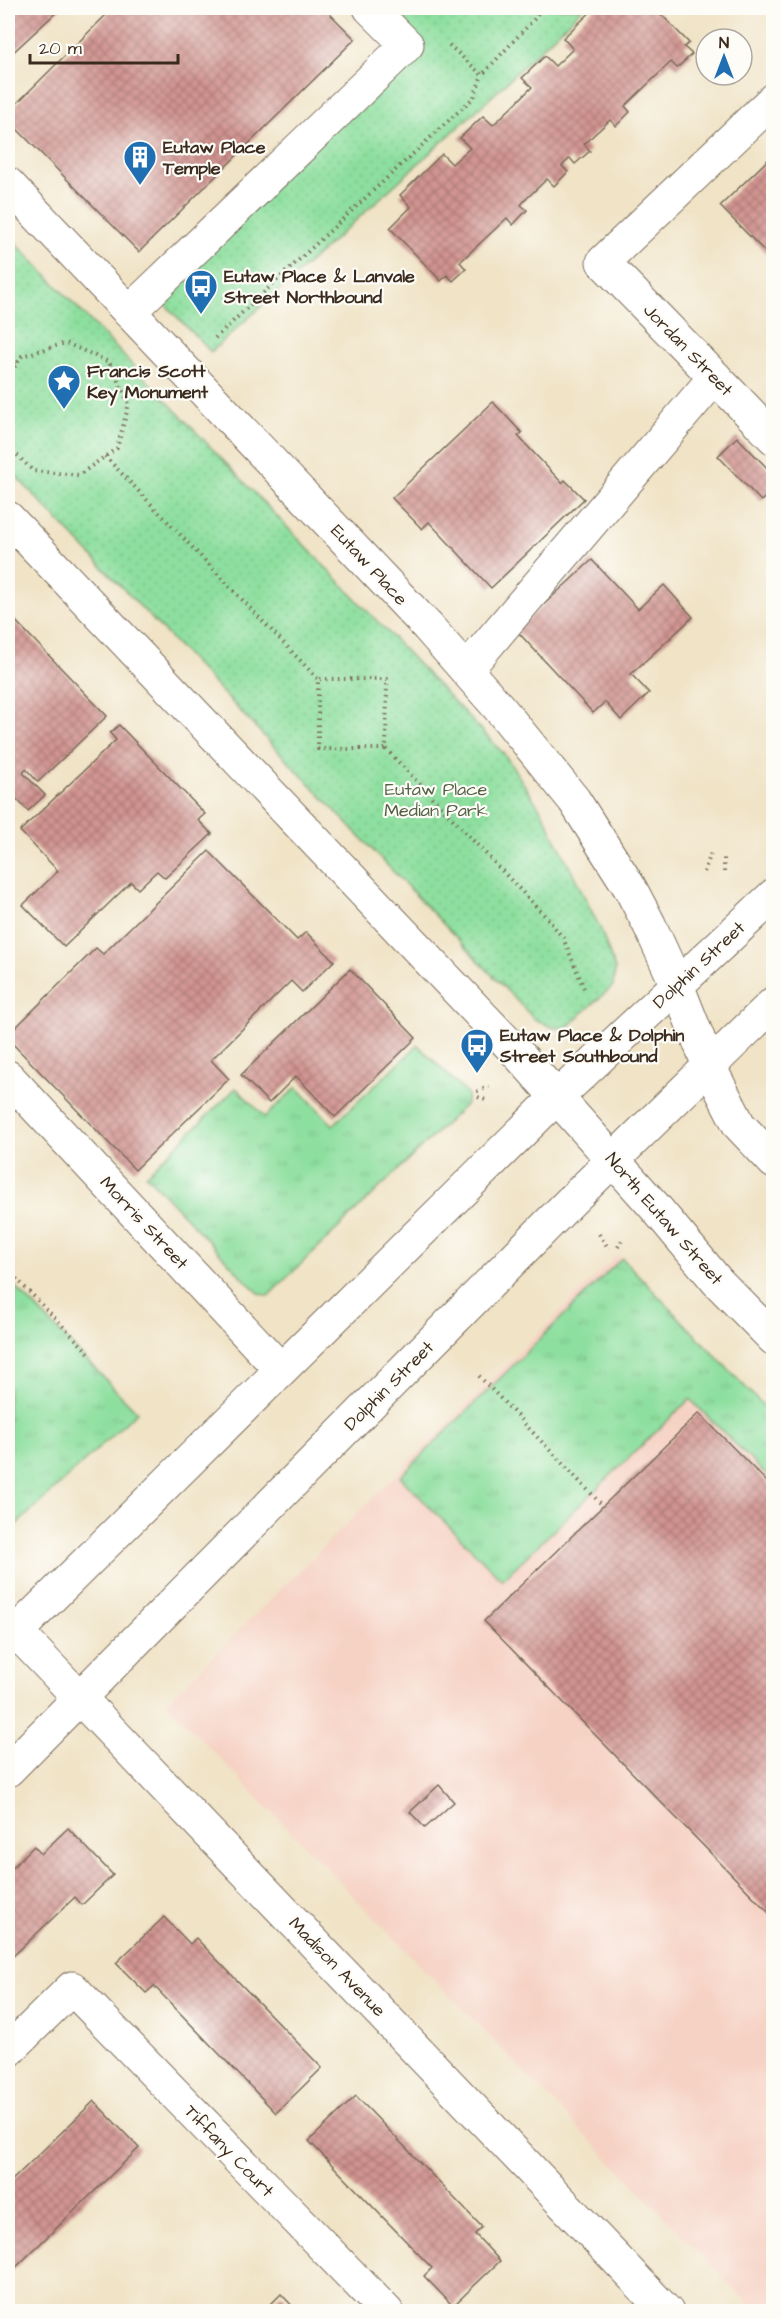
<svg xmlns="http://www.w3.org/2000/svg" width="781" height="2319" viewBox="0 0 781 2319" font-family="'Architects Daughter',sans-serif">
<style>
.built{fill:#f6d2c4}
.grass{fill:url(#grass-tufts);stroke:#64845e;stroke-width:1.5}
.park{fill:url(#park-dots);stroke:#64845e;stroke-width:1.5}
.building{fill:url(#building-cross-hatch)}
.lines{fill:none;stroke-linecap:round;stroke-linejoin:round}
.minor-casing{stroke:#7a6b59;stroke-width:35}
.major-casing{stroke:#7a6b59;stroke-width:35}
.path{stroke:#7a6b59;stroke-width:4;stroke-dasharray:1.5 4.5;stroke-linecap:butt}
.minor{stroke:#fff;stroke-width:33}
.major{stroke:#fff;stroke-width:33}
.labels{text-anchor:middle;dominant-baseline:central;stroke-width:4.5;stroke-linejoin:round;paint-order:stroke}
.poi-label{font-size:18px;font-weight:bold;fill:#3b2a1e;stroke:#fdfcf7;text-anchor:start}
.street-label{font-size:18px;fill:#3b2a1e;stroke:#fdfcf7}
.park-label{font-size:18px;fill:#546045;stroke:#fdfcf7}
</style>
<defs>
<pattern id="grass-tufts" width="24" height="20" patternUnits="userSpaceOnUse" patternTransform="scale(1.5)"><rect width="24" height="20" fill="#8ddf9f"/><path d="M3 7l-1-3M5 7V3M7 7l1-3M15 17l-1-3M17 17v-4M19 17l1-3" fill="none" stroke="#7bc088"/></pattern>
<pattern id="park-dots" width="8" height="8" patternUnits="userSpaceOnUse" patternTransform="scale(1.5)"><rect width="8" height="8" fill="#8ddf9f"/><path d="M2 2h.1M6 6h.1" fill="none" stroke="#7bc088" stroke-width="1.8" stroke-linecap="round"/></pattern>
<pattern id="building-cross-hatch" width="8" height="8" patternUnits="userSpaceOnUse" patternTransform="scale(1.5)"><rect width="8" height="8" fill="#d19491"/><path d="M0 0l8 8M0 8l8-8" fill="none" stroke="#ab7976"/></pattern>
</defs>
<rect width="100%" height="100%" fill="#fdfcf7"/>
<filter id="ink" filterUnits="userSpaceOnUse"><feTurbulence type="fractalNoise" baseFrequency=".0167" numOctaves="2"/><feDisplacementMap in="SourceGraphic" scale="12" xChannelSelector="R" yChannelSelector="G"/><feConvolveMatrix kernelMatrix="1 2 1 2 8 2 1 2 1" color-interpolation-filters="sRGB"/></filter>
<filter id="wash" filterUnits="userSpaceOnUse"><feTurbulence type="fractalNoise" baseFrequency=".008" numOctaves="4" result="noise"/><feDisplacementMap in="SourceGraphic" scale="24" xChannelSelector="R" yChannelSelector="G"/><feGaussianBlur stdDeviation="1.35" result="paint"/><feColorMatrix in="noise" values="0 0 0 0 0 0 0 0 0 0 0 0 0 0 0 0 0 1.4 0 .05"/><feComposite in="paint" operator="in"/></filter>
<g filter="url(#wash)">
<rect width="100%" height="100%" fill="#f0e3c6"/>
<path class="built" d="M617 1255 773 1417V2311H756L166 1703Z"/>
<g class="grass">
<path d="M418 1045 468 1095 466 1104 268 1296 259 1293 249 1284 146 1175 236 1088 265 1117 297 1087 333 1125Z"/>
<path d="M622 1258 773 1416V1482L690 1399 502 1580 400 1477Z"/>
<path d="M8 1279 137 1412 14 1527 8 1521Z"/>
</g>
<g class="park">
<path d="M380 8H583L488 100 211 352 155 294 400 59Z"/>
<path d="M8 235 504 754 543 813 601 930 615 969 613 986 567 1027 554 1028 534 1019 8 468Z"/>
</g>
<g id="blocks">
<g class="building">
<path d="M8 8H61L8 57Z"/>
<path d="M113 8H324L355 39 139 252 8 120V112Z"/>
<path d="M595 8H655L689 43 684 47 692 54 677 68 671 62 625 106 630 112 616 126 610 120 584 144 590 151 575 164 570 158 562 166 568 172 554 186 547 179 525 200 521 205 527 210 513 225 507 218 460 262 466 269 453 281 447 275 441 281 390 228 411 207 400 195 442 154 452 164 470 148 460 138 483 116 493 125 513 106 532 87 522 78 545 56 555 66 573 49 563 38Z"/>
<path d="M774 154V261L720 206Z"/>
<path d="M493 402 522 433 518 436 562 483 565 480 584 499 491 588 429 522 422 529 392 498Z"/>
<path d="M737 437 774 475V489L761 501 718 456Z"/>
<path d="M592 560 638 609 664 585 693 617 631 674 649 693 621 720 605 702 593 713 516 630Z"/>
<path d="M8 613 107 716 38 782 26 769 23 773 45 795 28 811 8 790Z"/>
<path d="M119 725 205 814 198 820 212 834 165 878 157 871 138 889 131 882 64 947 23 905 58 871 20 831 116 740 110 733Z"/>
<path d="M209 851 297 940 306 932 334 961 302 992 291 981 211 1060 229 1079 135 1170 8 1039V1035L96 948 103 954Z"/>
<path d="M350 969 416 1038 335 1117 296 1076 269 1103 241 1075Z"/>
<path d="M699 1413 774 1489V1918L484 1621Z"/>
<path d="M439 1785 454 1802 425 1828 410 1812Z"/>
<path d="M68 1828 113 1875 82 1905 75 1897 8 1961V1872L34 1846 41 1854Z"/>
<path d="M164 1917 190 1944 196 1938 322 2068 276 2113 154 1986 146 1993 116 1963Z"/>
<path d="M356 2096 482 2227 475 2234 500 2261 453 2306 424 2276 432 2268 309 2141Z"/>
<path d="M94 2101 139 2148 8 2275V2184Z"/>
<path d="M281 2294 298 2312H263Z"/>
</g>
</g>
</g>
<g filter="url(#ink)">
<use href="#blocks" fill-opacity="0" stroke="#7a6b59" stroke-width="1.5"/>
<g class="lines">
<defs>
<g id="minor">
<path d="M774 99 603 262 774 438"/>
<path d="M8 184 428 627 501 710 574 800 630 888 649 924 677 985 709 1066 739 1125 774 1162"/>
<path d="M129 312 407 45 370 8"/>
<path d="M8 518 520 1056 655 1207 717 1281 774 1339"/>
<path d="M466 670 715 377"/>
<path d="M8 1077 280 1369"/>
<path d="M8 1623 667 2312"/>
<path d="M8 2051 72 1988 387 2312"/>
</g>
<g id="major">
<path d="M8 1640 557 1097 774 895"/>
<path d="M8 1770 572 1200 774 1003"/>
</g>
</defs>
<use href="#minor" class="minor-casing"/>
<use href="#major" class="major-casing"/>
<g class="path">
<path d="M449 45 482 75 537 16 538 8"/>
<path d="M215 338 474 97 482 75"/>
<path d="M8 354 17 363"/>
<path d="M8 377 22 356 66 343 109 362 129 404 117 448 79 475 33 471 8 446"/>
<path d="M105 456 318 679V749H386L387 679H318"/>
<path d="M386 749 548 919 563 938 584 988"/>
<path d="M704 872 711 853"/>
<path d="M724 872V858"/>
<path d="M477 1091 489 1087"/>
<path d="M478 1097 488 1101"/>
<path d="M599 1234 609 1249"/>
<path d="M618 1247 624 1237"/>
<path d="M8 1270 91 1355"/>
<path d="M479 1376 603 1506"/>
</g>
<use href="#minor" class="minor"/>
<use href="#major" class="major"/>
</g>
</g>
<defs>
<symbol id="building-pin" viewBox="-11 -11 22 30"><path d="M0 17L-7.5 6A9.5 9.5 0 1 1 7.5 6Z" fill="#1f6fb2" stroke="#fdfcf7"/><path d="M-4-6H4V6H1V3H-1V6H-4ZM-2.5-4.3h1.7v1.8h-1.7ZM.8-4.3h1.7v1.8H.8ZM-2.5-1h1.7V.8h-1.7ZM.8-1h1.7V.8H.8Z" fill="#fff"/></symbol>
<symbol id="bus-pin" viewBox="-11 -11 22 30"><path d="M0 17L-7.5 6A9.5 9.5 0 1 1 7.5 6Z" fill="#1f6fb2" stroke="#fdfcf7"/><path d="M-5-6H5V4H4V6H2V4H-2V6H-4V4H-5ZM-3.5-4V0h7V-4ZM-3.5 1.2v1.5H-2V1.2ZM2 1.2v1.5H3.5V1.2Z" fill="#fff"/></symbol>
<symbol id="sight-pin" viewBox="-11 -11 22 30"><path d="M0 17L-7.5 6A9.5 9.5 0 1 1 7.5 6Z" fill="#1f6fb2" stroke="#fdfcf7"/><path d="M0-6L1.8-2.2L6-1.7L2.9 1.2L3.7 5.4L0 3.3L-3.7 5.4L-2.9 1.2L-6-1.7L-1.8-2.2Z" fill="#fff"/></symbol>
</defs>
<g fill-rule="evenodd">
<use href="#building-pin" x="121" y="138" width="38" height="52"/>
<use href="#bus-pin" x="182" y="267" width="38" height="52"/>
<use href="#sight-pin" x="45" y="362" width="38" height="52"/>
<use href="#bus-pin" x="458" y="1026" width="38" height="52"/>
</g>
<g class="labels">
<g class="poi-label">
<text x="163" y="147">Eutaw Place<tspan x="163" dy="21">Temple</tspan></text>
<text x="224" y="276">Eutaw Place &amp; Lanvale<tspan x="224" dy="21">Street Northbound</tspan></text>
<text x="87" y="371">Francis Scott<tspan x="87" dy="21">Key Monument</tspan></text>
<text x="500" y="1035">Eutaw Place &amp; Dolphin<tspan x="500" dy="21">Street Southbound</tspan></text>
</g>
<g class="street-label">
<text transform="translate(688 350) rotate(46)">Jordan Street</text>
<text transform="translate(369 565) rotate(47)">Eutaw Place</text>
<text transform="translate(699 965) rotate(-43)">Dolphin Street</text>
<text transform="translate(664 1219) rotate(49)">North Eutaw Street</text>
<text transform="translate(144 1223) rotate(47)">Morris Street</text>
<text transform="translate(389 1386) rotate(-45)">Dolphin Street</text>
<text transform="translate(337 1967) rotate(46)">Madison Avenue</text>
<text transform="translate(229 2151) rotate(46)">Tiffany Court</text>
</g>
<g class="park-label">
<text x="436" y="789">Eutaw Place<tspan x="436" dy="21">Median Park</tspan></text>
</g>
</g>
<rect width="781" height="2319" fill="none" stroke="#fdfcf7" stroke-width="30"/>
<g transform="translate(724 57)"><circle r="28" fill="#fdfcf7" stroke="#afa8a0" stroke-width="1.5"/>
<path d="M0-4.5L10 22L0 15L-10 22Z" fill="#1f6fb2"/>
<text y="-9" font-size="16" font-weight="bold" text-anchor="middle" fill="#3b2a1e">N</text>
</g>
<path d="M30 54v9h148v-9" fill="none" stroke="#3b2a1e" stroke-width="3"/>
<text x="39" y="54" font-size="18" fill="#3b2a1e" stroke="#fdfcf7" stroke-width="4.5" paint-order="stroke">20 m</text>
</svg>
